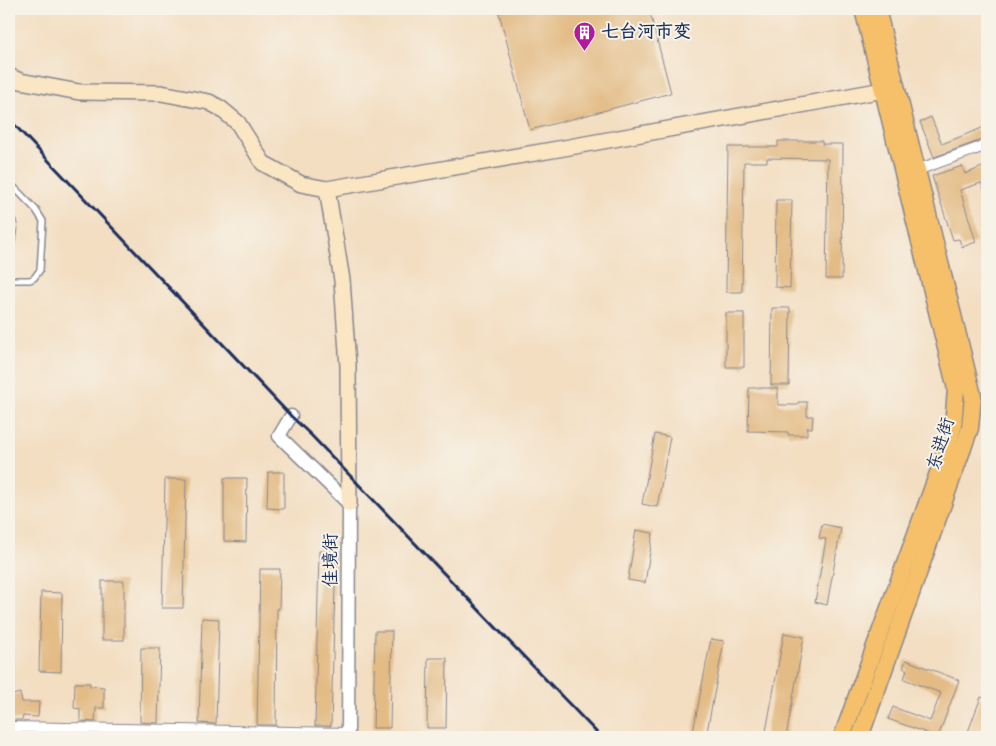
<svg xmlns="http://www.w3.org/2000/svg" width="996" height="746" viewBox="0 0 996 746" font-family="Mynerve,'LXGW WenKai TC',sans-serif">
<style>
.building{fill:#e3bb85}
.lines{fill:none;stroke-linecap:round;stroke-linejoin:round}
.service-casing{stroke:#878690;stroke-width:8}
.minor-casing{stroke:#878690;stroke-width:12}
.tertiary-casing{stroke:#878690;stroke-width:15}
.secondary-casing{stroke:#878690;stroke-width:18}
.primary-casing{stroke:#878690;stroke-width:19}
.service{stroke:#fff;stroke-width:5}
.minor{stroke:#fff;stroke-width:10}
.tertiary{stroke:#fff;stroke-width:12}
.secondary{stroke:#fbe6c4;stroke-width:15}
.primary{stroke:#f6c06b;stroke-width:16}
.rail{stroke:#1b2f5e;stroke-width:3}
.labels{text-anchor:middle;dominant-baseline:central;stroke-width:4;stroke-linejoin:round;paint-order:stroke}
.poi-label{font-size:18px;font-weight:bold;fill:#1b2f5e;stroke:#f7f3e8;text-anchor:start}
.street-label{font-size:18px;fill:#1b2f5e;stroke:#f7f3e8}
</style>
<rect width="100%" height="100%" fill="#f7f3e8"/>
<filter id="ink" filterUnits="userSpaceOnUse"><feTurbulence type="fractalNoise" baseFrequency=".02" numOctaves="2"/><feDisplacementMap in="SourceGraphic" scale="10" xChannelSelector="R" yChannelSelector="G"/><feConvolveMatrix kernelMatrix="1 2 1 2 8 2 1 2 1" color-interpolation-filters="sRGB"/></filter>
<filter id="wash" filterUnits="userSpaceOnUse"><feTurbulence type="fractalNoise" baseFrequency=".0096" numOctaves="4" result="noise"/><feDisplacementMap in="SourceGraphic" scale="20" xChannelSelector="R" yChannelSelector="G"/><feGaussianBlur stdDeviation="1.12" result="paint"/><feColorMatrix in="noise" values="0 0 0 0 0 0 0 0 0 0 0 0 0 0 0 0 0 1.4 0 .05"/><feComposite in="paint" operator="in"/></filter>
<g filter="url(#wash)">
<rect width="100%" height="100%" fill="#f3dec2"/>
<g id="blocks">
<g class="building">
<path d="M498 9H649L671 93 530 130Z"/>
<path d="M931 117 942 144 987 126V138L934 157 920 122Z"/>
<path d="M778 141H822V144H843L842 279H826L828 159 767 158V162H744L742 292H726L728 147H778Z"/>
<path d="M987 165V196L981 183 960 190 976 242 962 247 959 239 953 240 932 176 962 166 965 174Z"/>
<path d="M776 200H792L790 288 775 287Z"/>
<path d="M9 208 16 219 18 228 17 237 9 256Z"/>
<path d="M772 308H790L789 385H771Z"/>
<rect x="726" y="313" width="18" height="54"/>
<path d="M749 388H778V405H798V402H807V416H813L812 428H807V435H788V432L748 431Z"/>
<path d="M655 434 670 437 657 507 642 504Z"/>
<path d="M268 472H284V509L267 508Z"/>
<path d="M224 478H247L246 542 224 541Z"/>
<path d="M165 479H186L183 608H162Z"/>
<path d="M822 524 841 528 827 605 815 602 826 539 819 538Z"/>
<path d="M636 530 653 533 645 583 628 580Z"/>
<path d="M319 551H336L331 726H315Z"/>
<path d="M260 569H280L279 609H277L276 725H257Z"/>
<rect x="102" y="581" width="22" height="59"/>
<path d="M41 592 62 593 61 672 39 671Z"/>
<path d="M202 618 219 619 216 724 199 723Z"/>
<path d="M375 631H392L390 728H373Z"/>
<path d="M784 633 804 637 786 737H765Z"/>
<path d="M711 639 724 641 706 737H692Z"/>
<path d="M141 648H160L158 723 140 722Z"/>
<path d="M428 658H447L446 728H427Z"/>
<path d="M906 660 959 680 938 737 888 719 893 707 930 721 941 693 904 679 907 670 903 668Z"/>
<path d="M75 683H90V686L104 687V708H96L95 722 80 721V709L74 708Z"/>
<path d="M20 693 22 702H39L38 717 23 716 22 720H9V696Z"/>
<path d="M981 697 987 699V737H966Z"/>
</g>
</g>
</g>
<g filter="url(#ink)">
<use href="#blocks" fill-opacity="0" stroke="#878690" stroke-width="1"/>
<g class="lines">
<defs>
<path id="service" d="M9 182 36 210 43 221 40 270 34 278 30 280H9"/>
<g id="minor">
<path d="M917 170 987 145"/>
<path d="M9 727 348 733"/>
</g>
<path id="tertiary" d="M291 416 279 436 349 504 348 737"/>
<g id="secondary">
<path d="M9 76 20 81 79 92 161 93 209 102 220 108 238 123 263 163 301 184 327 189 564 148 883 90"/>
<path d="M327 189 342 280 348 366 349 504"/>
</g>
<g id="primary">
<path d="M842 737 942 462 953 427 956 389 863 9"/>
<path d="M860 737 970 428 973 396 877 9"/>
</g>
</defs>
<use href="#service" class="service-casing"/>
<use href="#minor" class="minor-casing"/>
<use href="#tertiary" class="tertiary-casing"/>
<use href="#secondary" class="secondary-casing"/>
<use href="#primary" class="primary-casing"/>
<use href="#service" class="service"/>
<use href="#minor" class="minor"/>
<use href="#tertiary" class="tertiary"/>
<use href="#secondary" class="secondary"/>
<use href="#primary" class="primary"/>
<path class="rail" d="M9 119 291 416 312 436 601 737"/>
</g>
</g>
<defs>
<symbol id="building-pin" viewBox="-11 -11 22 30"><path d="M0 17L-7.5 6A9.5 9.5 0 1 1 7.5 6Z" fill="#b5179e" stroke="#f7f3e8"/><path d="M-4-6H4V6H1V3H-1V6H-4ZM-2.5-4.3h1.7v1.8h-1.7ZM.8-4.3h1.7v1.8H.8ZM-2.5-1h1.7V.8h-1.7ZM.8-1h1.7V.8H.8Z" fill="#fff"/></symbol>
</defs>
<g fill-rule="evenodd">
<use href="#building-pin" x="572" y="20" width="25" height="34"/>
</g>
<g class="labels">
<g class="poi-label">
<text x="601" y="32">七台河市变</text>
</g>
<g class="street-label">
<text transform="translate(941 444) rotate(-73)">东进街</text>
<text transform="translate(331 560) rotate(-90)">佳境街</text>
</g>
</g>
<rect width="996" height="746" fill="none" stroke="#f7f3e8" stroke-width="30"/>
</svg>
